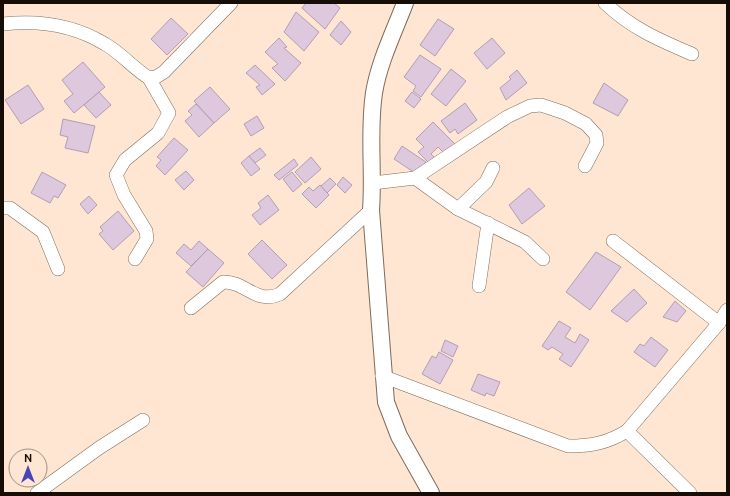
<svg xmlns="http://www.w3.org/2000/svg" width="730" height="496" viewBox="0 0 730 496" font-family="Ubuntu,sans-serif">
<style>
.building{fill:#dec8de;stroke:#b39eb3}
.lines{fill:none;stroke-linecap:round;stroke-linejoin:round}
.minor-casing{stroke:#816b59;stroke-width:14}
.tertiary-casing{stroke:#816b59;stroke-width:18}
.minor{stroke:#fff;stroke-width:13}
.tertiary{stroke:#fff;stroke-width:16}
</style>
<rect width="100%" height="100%" fill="#ffe6d2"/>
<g class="building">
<path d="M306 3H334L340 8 325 29 302 8Z"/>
<path d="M296 12 319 32 304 51 284 32Z"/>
<path d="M171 18 188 34 167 55 151 39Z"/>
<path d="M438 19 454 29 435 56 420 45Z"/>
<path d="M341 21 351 32 341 45 330 35Z"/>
<path d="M279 38 287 47 284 48 301 63 285 81 272 68 278 64 265 52Z"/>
<path d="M492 38 505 53 487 69 474 53Z"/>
<path d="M420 55 441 69 421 97 413 91 416 86 404 77Z"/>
<path d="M83 62 105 87 74 113 64 101 73 94 62 80Z"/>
<path d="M255 65 275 84 262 95 256 87 260 85 246 73Z"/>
<path d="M451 69 466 81 446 106 431 94Z"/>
<path d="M517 70 527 83 506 100 500 88 511 79 509 77Z"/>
<path d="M604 83 628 100 618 116 593 103Z"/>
<path d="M28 85 44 109 21 124 5 100Z"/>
<path d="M210 87 230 109 214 123 194 101Z"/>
<path d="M99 92 111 105 96 118 84 105Z"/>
<path d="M412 92 421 99 414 108 405 101Z"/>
<path d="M465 103 477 120 458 134 455 129 450 133 441 121Z"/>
<path d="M196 104 214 123 199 137 185 121 192 115 188 111Z"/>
<path d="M257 116 264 128 251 136 244 124Z"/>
<path d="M63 119 95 126 88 153 65 148 68 137 60 135Z"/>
<path d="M433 122 455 144 445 154 438 147 431 154 435 158 429 163 418 152 424 147 416 139Z"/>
<path d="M174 138 188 150 165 175 156 166 161 160 157 157Z"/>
<path d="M402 146 426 162 418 175 394 159Z"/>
<path d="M260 148 266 155 255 163 249 156Z"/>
<path d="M249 156 260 169 251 176 241 163Z"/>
<path d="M311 157 321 169 305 183 295 172Z"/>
<path d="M294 159 298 165 279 180 274 175Z"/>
<path d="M186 171 194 180 184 190 175 180Z"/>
<path d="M42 172 66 185 58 198 54 196 50 203 31 193Z"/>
<path d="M292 172 302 184 293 192 283 179Z"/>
<path d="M343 177 352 185 345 193 337 185Z"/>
<path d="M330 178 336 184 327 193 321 186Z"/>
<path d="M320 185 329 195 316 208 302 194 309 187 313 191Z"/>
<path d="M529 188 545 206 522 224 509 205Z"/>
<path d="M268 195 279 210 260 225 252 215 261 208 258 203Z"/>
<path d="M89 196 97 205 88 214 80 204Z"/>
<path d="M118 211 134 231 113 250 99 234 103 231 100 227Z"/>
<path d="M262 240 287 265 272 279 248 254Z"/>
<path d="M199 241 208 249 191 266 176 253 184 244 191 250Z"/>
<path d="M208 249 224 263 203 287 186 272Z"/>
<path d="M596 252 621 267 590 310 566 292Z"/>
<path d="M634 289 647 303 627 322 611 311Z"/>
<path d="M675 301 686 311 677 322 663 317Z"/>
<path d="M559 321 571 328 565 337 575 343 580 334 589 340 571 367 559 359 563 354 552 347 548 350 542 346Z"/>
<path d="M651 337 668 350 655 367 634 352 640 344 644 346Z"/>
<path d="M445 340 458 346 453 357 441 351Z"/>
<path d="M439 352 453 360 440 384 422 374 432 356 436 358Z"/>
<path d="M478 374 500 382 494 396 486 393 485 396 471 390Z"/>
</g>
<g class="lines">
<defs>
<g id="minor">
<path d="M605 3C631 28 659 40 692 54"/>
<path d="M3 24C38 20 74 25 105 44 121 53 133 68 149 78L156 77 164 72 231 3"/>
<path d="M415 178 458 209 525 242 543 259"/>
<path d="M373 183 415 178 507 117 530 106 541 105 565 113 586 124 596 135 597 143 585 166"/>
<path d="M3 208H10L43 232 58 269"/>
<path d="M458 209 486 182 493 168"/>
<path d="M613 241 719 323"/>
<path d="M135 259 147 239 146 231 124 195 116 175 125 160 158 133 169 113 149 78"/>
<path d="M479 286 488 223"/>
<path d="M191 308 223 282C245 281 256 305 280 294L371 210"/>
<path d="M382 376 568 446C592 446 607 443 627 431L719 323 727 310"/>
<path d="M627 431 690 493"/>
<path d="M37 493 99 448 143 420"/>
</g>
<path id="tertiary" d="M405 3C394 32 379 62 374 93 368 131 374 171 371 210L386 402 399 436 431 493"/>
</defs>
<use href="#minor" class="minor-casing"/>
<use href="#tertiary" class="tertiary-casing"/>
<use href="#minor" class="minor"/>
<use href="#tertiary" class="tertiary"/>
</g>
<rect width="730" height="496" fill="none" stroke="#150d06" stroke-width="8"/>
<g transform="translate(28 468)"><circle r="19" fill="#ffe6d2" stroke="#a18f80"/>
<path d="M0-3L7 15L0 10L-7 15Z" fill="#4845bb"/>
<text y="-6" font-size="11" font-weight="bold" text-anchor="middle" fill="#150d06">N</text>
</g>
</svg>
